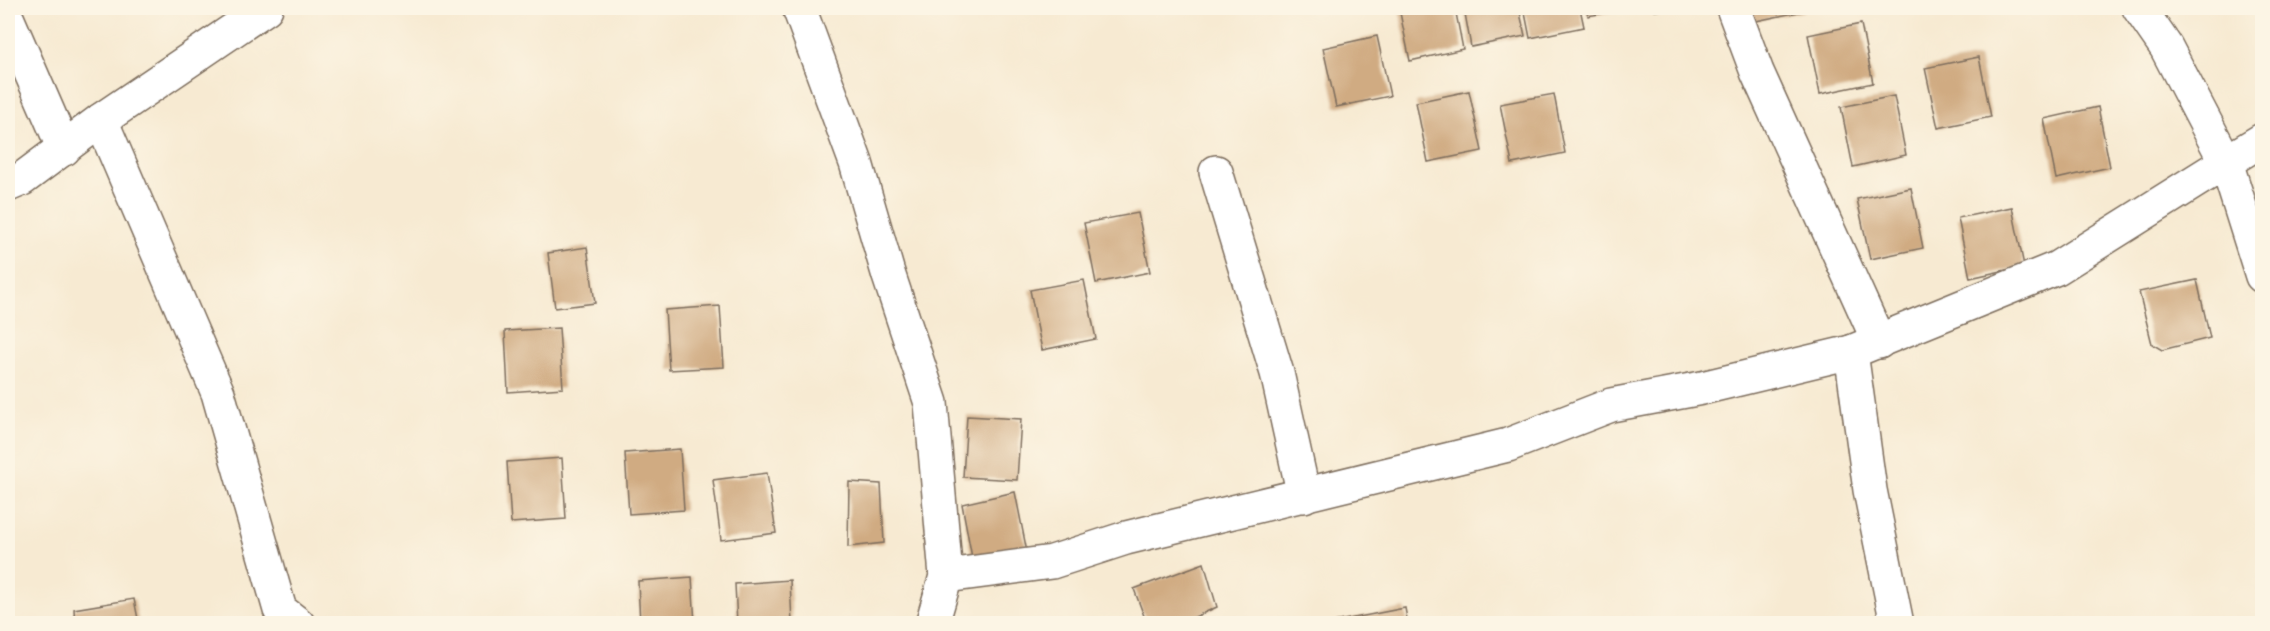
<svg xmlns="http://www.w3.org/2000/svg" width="2270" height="631" viewBox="0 0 2270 631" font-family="Caveat,sans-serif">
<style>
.building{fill:#d0ab82}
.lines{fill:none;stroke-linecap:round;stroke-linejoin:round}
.street-casing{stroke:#7d6d5d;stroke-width:36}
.street{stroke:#fff;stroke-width:33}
</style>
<rect width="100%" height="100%" fill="#fcf5e5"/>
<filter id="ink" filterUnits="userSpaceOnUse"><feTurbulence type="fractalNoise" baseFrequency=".0167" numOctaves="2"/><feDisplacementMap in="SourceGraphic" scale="12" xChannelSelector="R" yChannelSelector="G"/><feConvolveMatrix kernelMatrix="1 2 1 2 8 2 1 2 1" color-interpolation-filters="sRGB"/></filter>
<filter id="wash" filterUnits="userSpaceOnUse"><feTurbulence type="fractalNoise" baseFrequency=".008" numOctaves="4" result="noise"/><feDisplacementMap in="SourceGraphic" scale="24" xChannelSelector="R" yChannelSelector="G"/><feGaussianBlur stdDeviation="1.35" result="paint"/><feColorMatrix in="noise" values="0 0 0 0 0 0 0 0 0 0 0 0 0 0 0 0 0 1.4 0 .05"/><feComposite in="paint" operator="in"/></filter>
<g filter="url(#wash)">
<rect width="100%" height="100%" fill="#f7ead2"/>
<g id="blocks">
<g class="building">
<path d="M1399 8H1455L1463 49 1410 61Z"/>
<path d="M1464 8H1519L1525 36 1471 47Z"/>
<path d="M1524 8H1580L1584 27 1530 38Z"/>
<path d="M1586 8H1627V9L1588 16Z"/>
<path d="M1654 8H1669V9L1655 11Z"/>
<path d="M1748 8H1804V11L1751 22Z"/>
<path d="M1861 24 1873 83 1820 94 1808 35Z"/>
<path d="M1377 36 1390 96 1336 107 1323 48Z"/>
<path d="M1979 57 1991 117 1938 128 1925 68Z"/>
<path d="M1469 91 1482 151 1428 162 1416 102Z"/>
<path d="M1554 94 1565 153 1512 164 1500 104Z"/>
<path d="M1894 96 1906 155 1853 167 1841 107Z"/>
<path d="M2098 107 2110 167 2056 179 2044 119Z"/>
<path d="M1911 188 1923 248 1870 259 1857 199Z"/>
<path d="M2012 207 2024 266 1970 278 1958 218Z"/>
<path d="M1138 213 1150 272 1096 283 1084 223Z"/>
<path d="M587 247 595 303 555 308 548 253Z"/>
<path d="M1084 280 1096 339 1042 350 1030 290Z"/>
<path d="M2197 280 2210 338 2162 350 2152 344 2139 292Z"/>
<path d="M720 306 724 367 669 370 665 310Z"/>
<path d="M559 328 563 388 508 392 505 331Z"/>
<path d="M967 416 1021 419 1017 480 963 477Z"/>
<path d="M680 449 684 510 629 514 625 453Z"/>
<path d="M562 458 566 519 511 523 507 462Z"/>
<path d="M767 473 776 533 721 540 713 480Z"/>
<path d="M849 482 881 484 884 543 848 547Z"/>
<path d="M1015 492 1027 552 973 563 962 504Z"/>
<path d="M1204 563 1217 607 1179 624H1147L1134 589Z"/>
<path d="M692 577 695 624H640L638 581Z"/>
<path d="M790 580 792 624H737L735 584Z"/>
<path d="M134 599 139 624H75L74 609Z"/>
<path d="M1405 608 1408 624H1333V622Z"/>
</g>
</g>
</g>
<g filter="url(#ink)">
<use href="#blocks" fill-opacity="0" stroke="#7d6d5d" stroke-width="1.5"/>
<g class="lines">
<defs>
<g id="street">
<path d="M799 8 856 163 888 273 931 403 946 576 1052 562 1126 538 1508 445 1611 405 1702 388 1851 352 1870 490 1897 624"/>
<path d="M1733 8 1757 72 1879 342"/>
<path d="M2139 8 2166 47 2226 162 2262 140"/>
<path d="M8 20 64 149"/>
<path d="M101 120 218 393 280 610 298 624"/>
<path d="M1216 172 1277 373 1304 496"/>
<path d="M8 185 22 179 101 120 266 8"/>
<path d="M1851 352 2057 268 2226 162 2262 276"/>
<path d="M932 624 946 576"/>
</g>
</defs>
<use href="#street" class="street-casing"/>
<use href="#street" class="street"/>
</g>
</g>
<rect width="2270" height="631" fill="none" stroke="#fcf5e5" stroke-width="30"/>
</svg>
